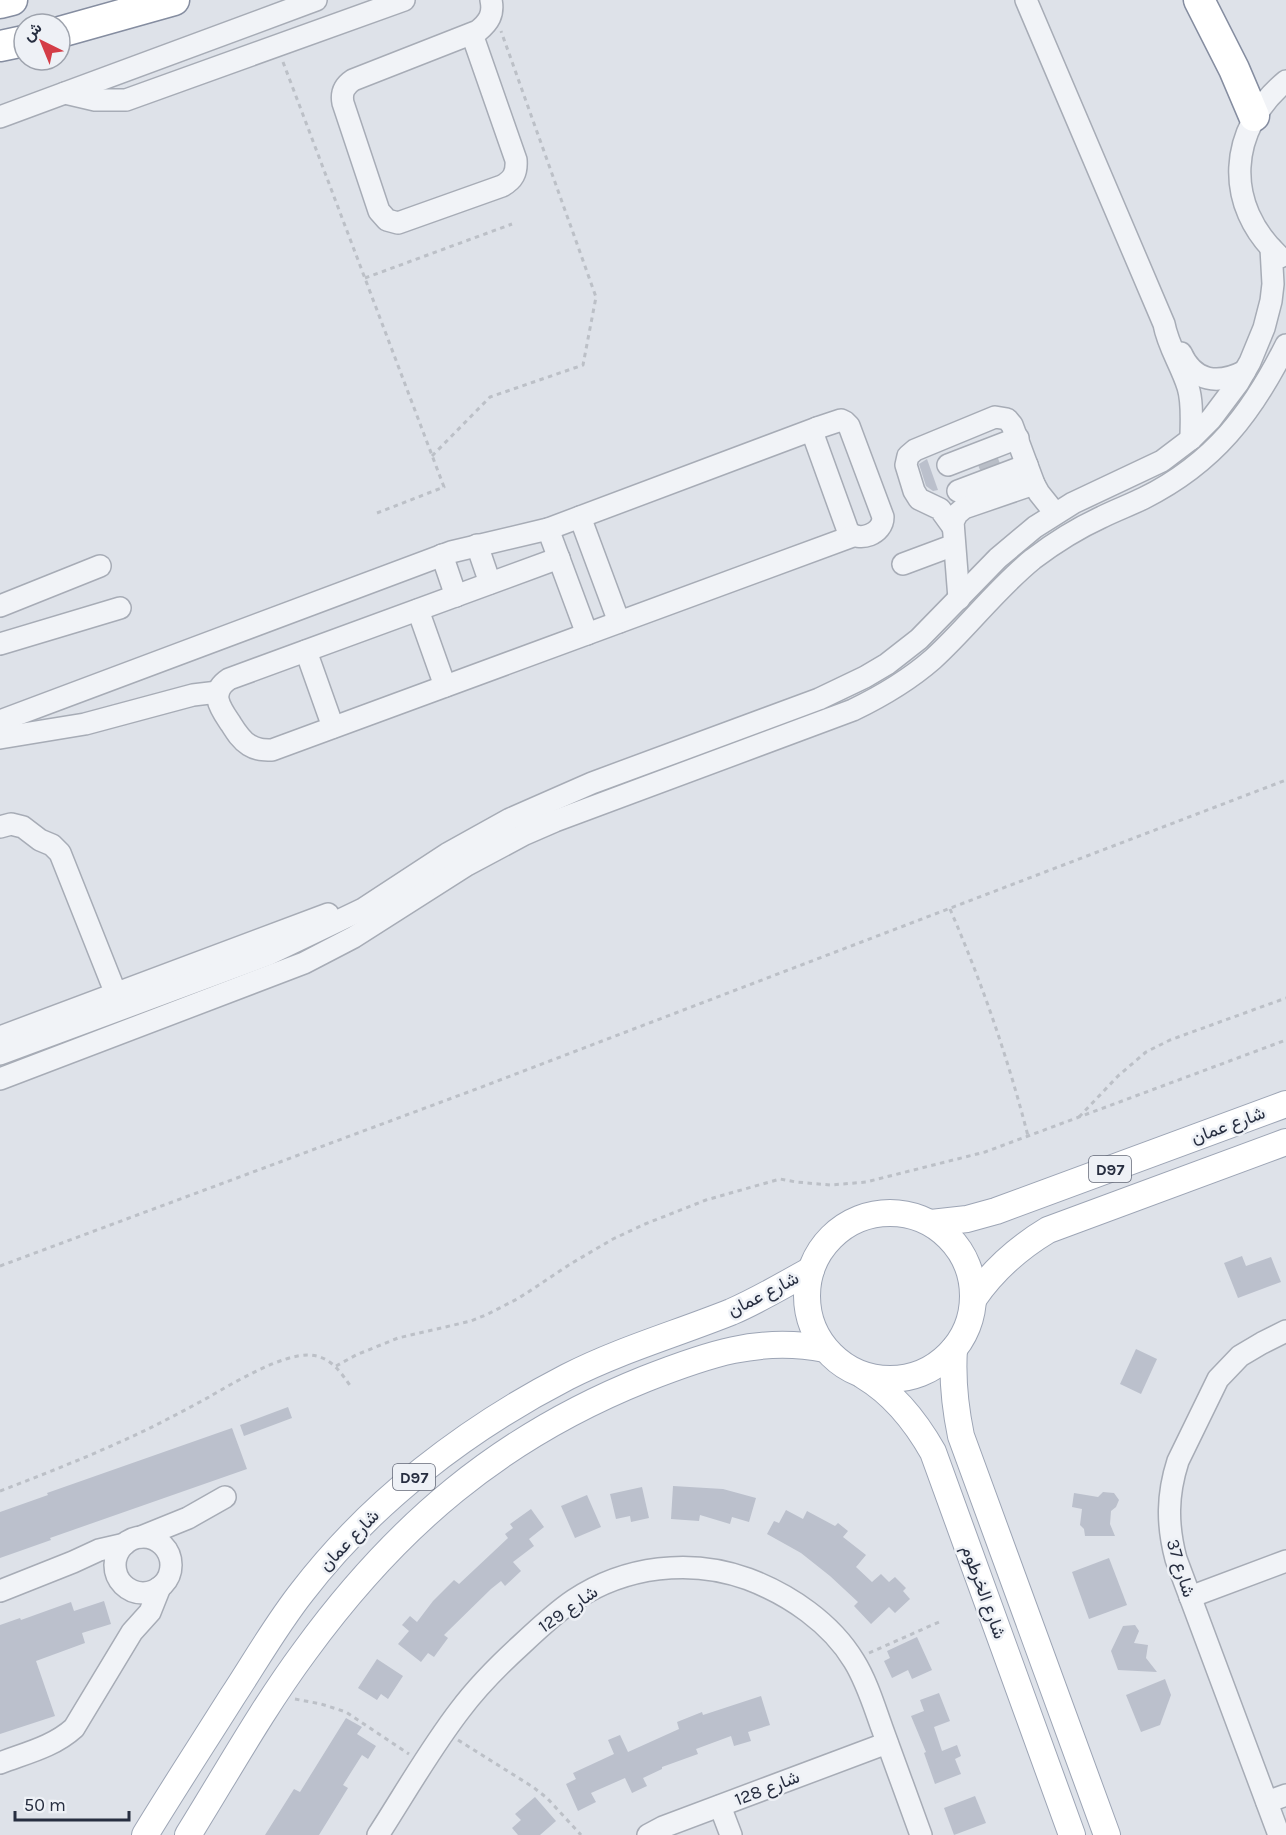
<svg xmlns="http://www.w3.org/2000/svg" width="1286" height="1835" viewBox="0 0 1286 1835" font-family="Karla,Vazirmatn,sans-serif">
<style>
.building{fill:#bbc0cc}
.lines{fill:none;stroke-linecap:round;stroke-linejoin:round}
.minor-tunnel{stroke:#b9bec7;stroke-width:21;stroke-dasharray:21 10;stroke-linecap:butt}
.minor-casing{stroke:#a7acb6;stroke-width:24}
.major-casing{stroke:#9da5b5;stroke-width:28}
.highway-casing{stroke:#858da0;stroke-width:33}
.path{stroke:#bcc0c7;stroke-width:3;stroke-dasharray:4.5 4.5;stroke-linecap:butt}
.minor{stroke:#f1f3f7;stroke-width:21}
.major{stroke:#fff;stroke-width:26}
.highway{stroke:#fff;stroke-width:30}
.labels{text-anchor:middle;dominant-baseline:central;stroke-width:5;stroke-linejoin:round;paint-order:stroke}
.shield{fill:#eef1f6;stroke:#636877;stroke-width:1.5}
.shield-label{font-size:16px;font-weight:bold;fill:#272e40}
.street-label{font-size:18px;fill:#272e40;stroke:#eef1f6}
</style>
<rect width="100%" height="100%" fill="#dee2e9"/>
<g class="building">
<path d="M927 459 938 490 933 491 926 486 919 464Z"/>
<path d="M1242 1256 1246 1266 1271 1257 1281 1282 1238 1298 1224 1263Z"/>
<path d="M1136 1349 1157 1359 1141 1394 1120 1384Z"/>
<path d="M288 1407 292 1418 244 1436 240 1425Z"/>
<path d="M232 1428 247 1469 50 1538 51 1540 0 1558V1512L48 1495 47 1493Z"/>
<path d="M673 1486 723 1489 756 1498 749 1522 732 1517 730 1524 700 1515 699 1521 671 1519Z"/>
<path d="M642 1487 649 1518 631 1522 630 1516 616 1519 610 1494Z"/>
<path d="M1103 1492 1114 1493 1119 1500 1116 1507 1111 1511 1110 1524 1115 1536H1085L1084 1529 1080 1525 1082 1509 1072 1507 1074 1493 1098 1497Z"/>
<path d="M587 1495 601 1527 575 1538 561 1506Z"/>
<path d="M531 1509 544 1527 529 1539 534 1546 513 1562 521 1571 505 1586 501 1581 491 1589 444 1635 448 1638 434 1657 428 1653 421 1662 398 1644 409 1631 402 1625 410 1616 417 1622 433 1601 454 1580 459 1584 508 1538 505 1534 513 1528 510 1524Z"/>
<path d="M786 1510 803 1519 807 1511 835 1526 838 1523 848 1531 843 1537 866 1555 856 1567 872 1582 881 1574 889 1582 895 1577 906 1588 903 1591 910 1599 895 1613 889 1607 871 1624 854 1606 858 1602 830 1576 801 1553 767 1534 774 1521 779 1523Z"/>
<path d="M1109 1558 1127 1605 1089 1619 1072 1572Z"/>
<path d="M104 1601 111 1624 82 1633 85 1643 36 1661 55 1716 0 1734V1625L20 1618 21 1620 71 1602 74 1611Z"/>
<path d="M1135 1625 1139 1631 1134 1643 1148 1645 1146 1658 1157 1672 1118 1670 1111 1651 1123 1626Z"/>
<path d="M917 1637 932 1670 912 1679 908 1670 892 1678 884 1661 890 1658 887 1651Z"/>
<path d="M377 1659 403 1676 388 1699 381 1694 377 1700 358 1688Z"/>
<path d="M1165 1679 1171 1695 1160 1725 1141 1732 1126 1695Z"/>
<path d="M939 1693 950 1721 934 1727 942 1751 957 1745 961 1756 955 1759 961 1774 935 1784 924 1753 926 1752 911 1716 924 1711 920 1700Z"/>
<path d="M761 1696 770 1725 748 1732 751 1741 734 1746 731 1736 696 1749 698 1754 662 1767V1769L643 1778 647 1786 632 1793 625 1778 591 1793 596 1802 578 1811 566 1784 576 1779 573 1773 614 1754 608 1740 620 1735 628 1752 679 1729 677 1722 702 1712 703 1715Z"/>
<path d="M346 1718 362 1727 357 1734 376 1746 368 1759 362 1755 343 1785 348 1788 319 1835H265L294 1789 300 1792Z"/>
<path d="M975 1796 986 1823 954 1835 944 1808Z"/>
<path d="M535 1797 556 1821 540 1835H518L512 1828 521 1820 515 1814Z"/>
</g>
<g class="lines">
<path class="minor-tunnel" d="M987 459 992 472"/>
<defs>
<g id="minor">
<path d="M1026 0 1164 324C1168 346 1181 365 1188 387 1193 403 1191 421 1191 439"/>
<path d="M472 34 516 160C517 173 513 180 502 186L398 223 387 220 379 211 343 103C341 93 344 86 353 80L478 31C489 22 494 14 491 0"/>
<path d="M65 93 95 100H126L404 0"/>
<path d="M0 117 316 0"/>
<path d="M1280 257C1223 205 1228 129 1286 81"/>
<path d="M1181 353C1194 382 1218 385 1245 371"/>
<path d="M841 420 845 422 849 426 883 517C883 534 859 543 848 531L814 437 817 428Z"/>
<path d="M948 465 1018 438"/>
<path d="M958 491 1027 465"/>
<path d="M580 517 619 622"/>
<path d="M953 527 940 509 919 499 914 491 906 465 908 456 915 450 995 417 1007 419 1012 425 1034 484 1039 493 1055 513"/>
<path d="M548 529 587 634"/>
<path d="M477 545 490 583"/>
<path d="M442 555 456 596"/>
<path d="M559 558 229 679C208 693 221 709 231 724 236 732 241 740 249 745 257 750 264 750 272 750L853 536"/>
<path d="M903 564 954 545"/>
<path d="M959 599 953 522 957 514 964 508 1034 484"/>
<path d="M0 606 100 566"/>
<path d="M418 610 445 686"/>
<path d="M0 644 120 608"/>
<path d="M306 651 333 727"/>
<path d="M0 721 451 552 548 529 817 428"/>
<path d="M0 738 85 724 193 695 218 692"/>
<path d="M0 827 11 824 23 827 40 840 52 845 60 853 116 994"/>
<path d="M0 1037 328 914"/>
<path d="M0 1054 267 955 363 909 447 854 510 819 592 783 819 699 865 677 887 664 919 639 998 558 1035 527 1073 503 1162 461 1191 439 1211 419 1238 383 1250 362 1264 328 1271 301 1273 284 1271 248"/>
<path d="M0 1079 304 963 354 937 467 865 525 834 555 821 853 710C882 696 909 680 933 659 968 627 996 589 1033 559 1054 543 1078 528 1102 517 1116 510 1130 505 1144 498 1214 463 1252 413 1286 345"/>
<path d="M141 1537 188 1518 225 1497"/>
<circle cx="143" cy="1565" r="28"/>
<path d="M0 1591 73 1562 99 1550 125 1544"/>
<path d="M1190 1597 1286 1561"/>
<path d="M0 1763C26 1753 53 1747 74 1728L132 1632 150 1612 160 1587"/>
<path d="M1267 1802 1286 1795"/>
<path d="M720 1806 731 1835"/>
<path d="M378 1835C405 1793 430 1749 460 1710 478 1686 500 1664 522 1644 539 1628 556 1612 574 1600 625 1566 691 1558 748 1579 790 1595 831 1623 854 1661 867 1682 874 1706 882 1728 895 1764 908 1799 921 1835"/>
<path d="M648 1835 663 1827 887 1743"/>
<path d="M1279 1835 1176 1559C1167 1525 1167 1495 1178 1461L1218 1379 1240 1356 1262 1343 1286 1331"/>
</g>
<g id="major">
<circle cx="890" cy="1296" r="83"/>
<path d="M931 1223 967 1219 996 1211 1286 1104"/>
<path d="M974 1298C994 1269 1018 1248 1048 1230L1286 1142"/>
<path d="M954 1349C952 1379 955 1407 961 1436L1107 1835"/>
<path d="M864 1376C894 1394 916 1422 933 1452L1072 1835"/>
<path d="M145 1835C173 1789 203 1743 232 1697 255 1662 276 1625 302 1592 371 1502 466 1429 567 1377 620 1350 676 1334 731 1312 759 1300 785 1284 811 1270"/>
<path d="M188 1835C226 1774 262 1709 305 1651 396 1526 500 1437 645 1379 706 1355 759 1336 825 1349"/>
</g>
<g id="highway">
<path d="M1199 0 1234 69 1254 116"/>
<path d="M0 3 12 0"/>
<path d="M60 32 174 0"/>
<path d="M0 46 24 41"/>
</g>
</defs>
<use href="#minor" class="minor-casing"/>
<use href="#major" class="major-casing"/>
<use href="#highway" class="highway-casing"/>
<g class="path">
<path d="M283 62 444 487 377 513"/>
<path d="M365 278 512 224"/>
<path d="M432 456 490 397 583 365 596 297 501 31"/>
<path d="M950 909C982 983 1008 1058 1028 1136"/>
<path d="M1079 1117 1118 1076 1146 1052 1170 1040 1286 998"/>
<path d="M0 1266 479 1088 1286 780"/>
<path d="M336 1366 356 1355 398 1338 471 1321 488 1314 519 1298 572 1263 613 1239 645 1224 706 1200 780 1179 796 1182 830 1185 866 1182 985 1152 1286 1040"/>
<path d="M0 1491C50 1472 100 1452 148 1429 168 1419 189 1408 209 1397 233 1383 282 1354 309 1355 330 1356 340 1371 351 1387"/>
<path d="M869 1653 939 1622"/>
<path d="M295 1699 321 1704 346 1712 409 1754"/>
<path d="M458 1740 533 1787 547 1798 581 1835"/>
</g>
<use href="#minor" class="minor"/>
<use href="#major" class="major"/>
<use href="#highway" class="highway"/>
</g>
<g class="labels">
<g class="shield">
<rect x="1089" y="1156" width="42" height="26" rx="4.5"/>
<rect x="393" y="1464" width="42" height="26" rx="4.5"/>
</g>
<g class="shield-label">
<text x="1110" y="1169">D97</text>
<text x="414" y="1477">D97</text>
</g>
<g class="street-label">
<text transform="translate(1228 1125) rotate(-20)">شارع عمان</text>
<text transform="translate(763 1294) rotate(-27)">شارع عمان</text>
<text transform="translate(349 1540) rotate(-46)">شارع عمان</text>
<text transform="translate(1181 1568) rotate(73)">شارع 37</text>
<text transform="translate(984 1592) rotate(70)">شارع الخرطوم</text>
<text transform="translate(568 1609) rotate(-35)">شارع 129</text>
<text transform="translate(767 1788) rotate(-21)">شارع 128</text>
</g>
</g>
<g transform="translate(42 42) rotate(317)"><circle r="28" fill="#eef1f6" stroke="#9ea3ad" stroke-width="1.5"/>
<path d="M0-4.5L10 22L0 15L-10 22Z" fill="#d43d47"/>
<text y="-9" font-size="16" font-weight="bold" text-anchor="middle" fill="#272e40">ش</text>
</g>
<path d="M15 1811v9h114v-9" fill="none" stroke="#272e40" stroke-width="3"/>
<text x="24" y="1811" font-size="18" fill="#272e40" stroke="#eef1f6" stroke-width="4.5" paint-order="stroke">50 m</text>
</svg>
